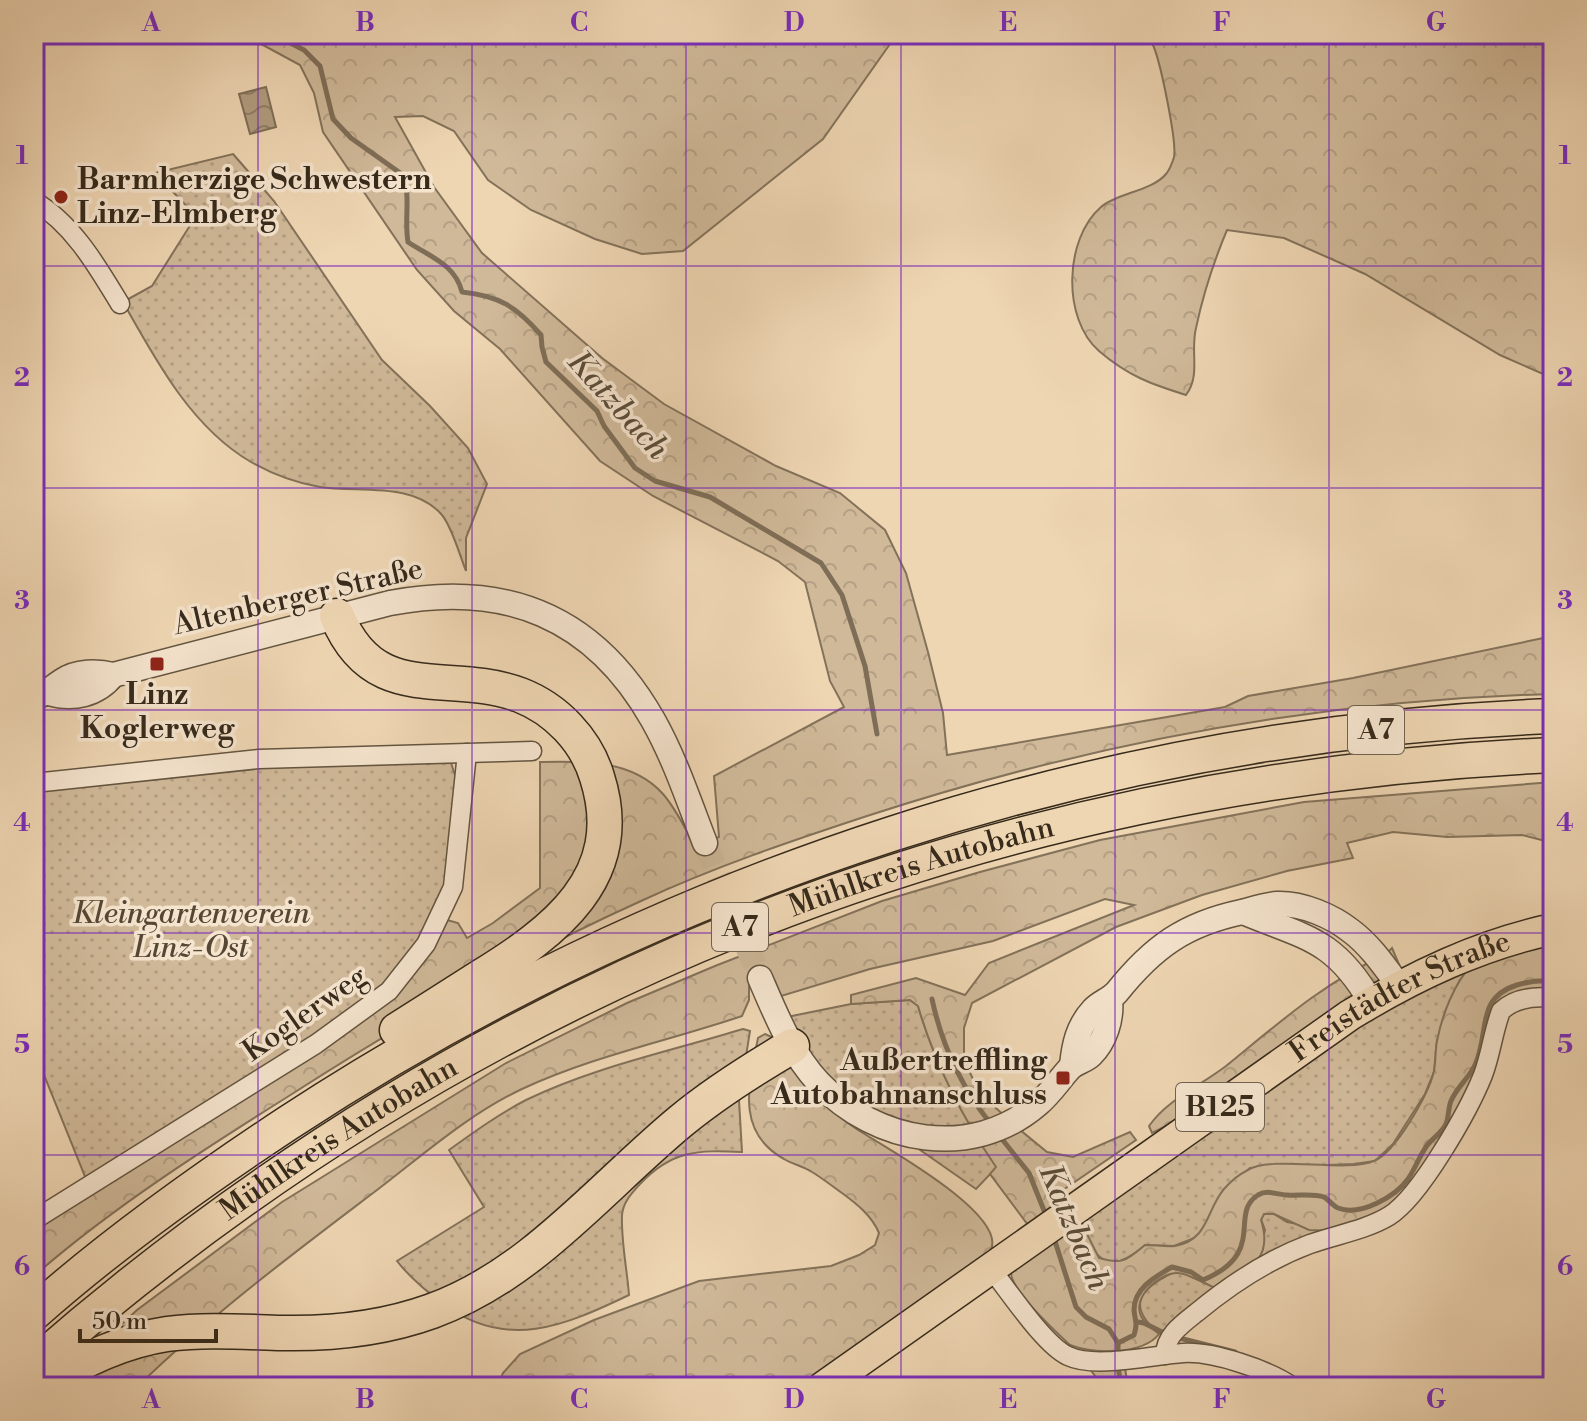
<svg xmlns="http://www.w3.org/2000/svg" width="1587" height="1421" viewBox="0 0 1587 1421" font-family="'Libre Bodoni',serif">
<style>
.grass{fill:url(#grass-dots);stroke:#83725a;stroke-width:2}
.forest{fill:url(#forest-crowns);stroke:#83725a;stroke-width:2}
.water{fill:url(#water-waves);stroke:#7f6e57;stroke-width:2}
.lines{fill:none;stroke-linecap:round;stroke-linejoin:round}
.stream{stroke:#7f6e57;stroke-width:5}
.tertiary-tunnel{stroke:#cab495;stroke-width:24;stroke-dasharray:24 12;stroke-linecap:butt}
.minor-casing{stroke:#645541;stroke-width:21}
.tertiary-casing{stroke:#645541;stroke-width:27}
.primary-casing{stroke:#362a1b;stroke-width:33}
.motorway-casing{stroke:#362a1b;stroke-width:37}
.minor{stroke:#f5e4ce;stroke-width:18}
.tertiary{stroke:#f5e4ce;stroke-width:24}
.primary{stroke:#efd6b3;stroke-width:30}
.motorway{stroke:#efd6b3;stroke-width:34}
.grid{fill:none;stroke:#7b2cbf;stroke-width:2;stroke-opacity:0.55}
.poi-dot{fill:#8f2418;stroke:#f5e4ce;stroke-width:3}
.labels{text-anchor:middle;dominant-baseline:central;stroke-width:7;stroke-linejoin:round;paint-order:stroke}
.shield{fill:#f5e4ce;stroke:#6f6251;stroke-width:2}
.shield-label{font-size:28px;font-weight:bold;fill:#362a1b}
.poi-label{font-size:30px;font-weight:bold;fill:#362a1b;stroke:#f5e4ce;text-anchor:start}
.street-label{font-size:30px;fill:#362a1b;stroke:#f5e4ce}
.park-label{font-size:30px;font-style:italic;fill:#554734;stroke:#f5e4ce}
.water-label{font-size:32px;font-style:italic;fill:#5b4c39;stroke:#f5e4ce}
.neatline{fill:none;stroke:#7b2cbf;stroke-width:3}
.grid-label{font-size:26px;text-anchor:middle;font-weight:bold;fill:#7b2cbf}
</style>
<defs>
<pattern id="grass-dots" width="8" height="8" patternUnits="userSpaceOnUse" patternTransform="scale(2)"><rect width="8" height="8" fill="#d0b999"/><path d="M2 2h.1M6 6h.1" fill="none" stroke="#b39f83" stroke-width="1.8" stroke-linecap="round"/></pattern>
<pattern id="forest-crowns" width="20" height="18" patternUnits="userSpaceOnUse" patternTransform="scale(2)"><rect width="20" height="18" fill="#d0b999"/><path d="M2 6a3 3 0 1 1 6 0M12 15a3 3 0 1 1 6 0" fill="none" stroke="#b39f83"/></pattern>
<pattern id="water-waves" width="16" height="10" patternUnits="userSpaceOnUse" patternTransform="scale(2)"><rect width="16" height="10" fill="#b09c7f"/><path d="M0 5q4-4 8 0t8 0" fill="none" stroke="#907f67"/></pattern>
</defs>
<rect width="100%" height="100%" fill="#efd6b3"/>
<filter id="stains"><feTurbulence type="fractalNoise" baseFrequency=".0025" numOctaves="4"/><feColorMatrix values="0 0 0 0 .2 0 0 0 0 .09 0 0 0 0 .02 0 0 0 .5 -.17"/></filter>
<radialGradient id="worn" r=".72"><stop offset=".6" stop-color="#630" stop-opacity="0"/><stop offset="1" stop-color="#630" stop-opacity=".3"/></radialGradient>
<g class="grass">
<path d="M233 154 274 201 382 360 430 406 468 448 487 484 466 538V571C460 556 452 527 442 515 413 481 358 493 320 487 296 483 272 474 251 462 192 428 156 361 123 302L152 286 196 216 155 173Z"/>
<path d="M444 760 451 763 458 784 449 883 428 928 384 984 317 1036 86 1179 34 1050V790L250 767Z"/>
<path d="M1472 964 1437 1040 1434 1072 1425 1094 1393 1144 1375 1161 1354 1164 1250 1168 1223 1190 1208 1222 1197 1237 1174 1246 1145 1245C1106 1279 1098 1257 1074 1224L1378 1012Z"/>
<path d="M910 1000 918 1006C935 1064 962 1117 997 1167L976 1189 880 1122 823 1072 787 1017 851 1004Z"/>
<path d="M743 1029 750 1031 739 1100 742 1152C698 1150 672 1150 640 1184 632 1193 623 1202 622 1215 621 1241 627 1269 629 1295 564 1326 507 1351 443 1304 426 1291 410 1278 397 1261L484 1207 449 1150C474 1132 499 1114 526 1100 594 1067 671 1051 743 1029Z"/>
<path d="M1264 1214H1274L1287 1222 1337 1231 1258 1262 1265 1230 1261 1219Z"/>
<path d="M1172 1273H1183L1218 1289 1159 1334C1127 1306 1138 1290 1172 1273Z"/>
</g>
<g class="forest">
<path d="M234 34H897L823 139 683 251 642 254 595 239 531 210 488 180 454 131 423 116 395 117 434 187 482 253 602 358 664 404 776 466 840 493 885 530 906 573 928 652 943 713 947 755 1225 707 1248 696 1353 678 1553 636V694C1321 700 1088 744 867 816 791 841 714 867 641 901 519 956 404 1022 292 1094 203 1150 113 1207 34 1276V1229L393 996 447 920 458 923 467 938 493 923 540 888V762C582 761 632 759 663 794 677 810 685 829 696 848L719 837 714 776 844 707 830 681 805 582 778 561 653 496 600 461 500 349 454 311 417 270 323 132 314 93 300 65 263 45Z"/>
<path d="M1144 34H1553V371L1543 374 1500 355 1365 274 1284 238 1227 230C1214 261 1203 295 1196 328 1190 352 1201 375 1186 395 1151 384 1128 376 1099 351 1062 319 1064 239 1101 207 1117 193 1152 191 1166 174 1169 171 1173 161 1174 157 1177 142 1160 58 1152 43 1150 40 1146 36 1144 34Z"/>
<path d="M1553 782V843L1522 835 1447 837 1393 832 1347 843 1353 858 1287 871 1202 895 1116 927 972 1003 964 1028V1060L979 1092 1014 1125 1047 1152 1073 1157 1130 1132 1136 1140 1063 1190V1199L1028 1225 990 1174 996 1167C962 1117 935 1064 918 1006L910 1000 851 1004V995L916 978 965 995 989 963 1134 905 1105 899 993 941 870 969 778 997 749 980V1000L742 1016C668 1041 593 1056 522 1089 469 1114 424 1154 377 1190 294 1253 212 1314 137 1387H53L137 1310 282 1202 506 1063 627 1003 715 966 882 901 980 872 1100 840 1304 802Z"/>
<path d="M1553 938V990L1511 996 1476 1075 1444 1136 1399 1201 1381 1214 1337 1231 1309 1230 1274 1214H1264L1261 1220C1274 1261 1248 1269 1218 1289 1206 1285 1190 1273 1177 1273 1159 1273 1132 1297 1141 1316 1144 1323 1153 1329 1159 1334 1143 1355 1093 1354 1070 1345 1056 1332 1010 1290 1011 1272L1074 1224 1085 1230 1099 1258C1123 1265 1127 1260 1145 1245 1154 1245 1166 1247 1175 1246 1209 1240 1206 1210 1224 1189 1230 1182 1240 1174 1248 1170 1272 1155 1344 1173 1374 1161 1396 1152 1429 1093 1434 1071 1436 1061 1435 1051 1437 1041 1442 1015 1454 984 1472 964Z"/>
<path d="M1392 948 1401 969 1332 1013 1174 1122 1152 1133 1149 1126C1168 1099 1200 1086 1226 1066 1280 1022 1322 984 1386 954Z"/>
<path d="M765 1034 776 1039C790 1059 803 1082 820 1099 830 1110 845 1121 858 1130 883 1146 1015 1218 989 1253L798 1387H497L503 1373 520 1354 594 1320 699 1281 831 1266 859 1255 875 1245 879 1233C872 1216 857 1204 842 1193 832 1186 822 1178 812 1172 803 1166 792 1164 784 1159 735 1132 749 1084 758 1038Z"/>
<path d="M1125 1368 1128 1387H1103L1090 1369Z"/>
</g>
<path class="water" d="M266 87 276 127 250 134 239 94Z"/>
<g class="lines">
<g class="stream">
<path d="M273 34 304 50 320 66 333 119 351 138 403 175C411 196 404 220 408 242 430 257 455 264 462 292 499 296 516 306 541 335L542 347 546 362 597 411 604 426 635 468 655 481 710 497 821 563 842 595 865 666 877 734"/>
<path d="M932 999C942 1046 960 1085 990 1123"/>
<path d="M998 1134 1029 1173 1047 1218"/>
<path d="M1053 1235 1076 1307 1086 1317 1109 1329 1118 1343V1356"/>
<path d="M1138 1322 1144 1323 1166 1334"/>
<path d="M1175 1337 1235 1352"/>
<path d="M1118 1343 1134 1335C1138 1322 1135 1322 1134 1310 1134 1288 1155 1277 1172 1267L1191 1272 1203 1280C1268 1253 1228 1214 1258 1195 1268 1189 1277 1195 1287 1195 1299 1196 1312 1193 1324 1197 1329 1200 1333 1206 1338 1208 1360 1217 1396 1196 1408 1179 1415 1169 1419 1157 1426 1147 1431 1139 1442 1133 1446 1124 1449 1117 1448 1108 1451 1101 1457 1087 1469 1078 1475 1065 1490 1033 1475 998 1517 985 1530 981 1540 980 1553 981"/>
<path d="M1118 1366 1121 1387"/>
</g>
<path class="tertiary-tunnel" d="M705 843 760 978"/>
<defs>
<g id="minor">
<path d="M34 201C73 224 97 266 120 304"/>
<path d="M34 783 259 759 532 751"/>
<path d="M34 1220 316 1044 389 991 426 944 453 887 467 753"/>
<path d="M991 1269C1009 1291 1044 1345 1068 1356 1095 1369 1153 1355 1183 1353 1213 1351 1269 1370 1293 1387"/>
<path d="M1165 1355C1165 1336 1182 1324 1196 1313 1231 1284 1267 1260 1310 1244 1335 1235 1366 1230 1389 1216 1420 1197 1469 1110 1483 1075 1491 1054 1493 1032 1501 1011 1515 998 1535 996 1553 998"/>
</g>
<g id="tertiary">
<path d="M49 693C73 700 97 695 113 675"/>
<path d="M34 697C47 694 51 688 62 681 77 671 97 671 113 675L390 603C505 581 594 616 653 720 675 759 689 802 705 843"/>
<path d="M1243 912C1305 938 1334 938 1371 1002"/>
<path d="M760 978C776 1015 791 1053 819 1083 876 1143 972 1161 1038 1104 1051 1093 1059 1080 1070 1068 1076 1062 1085 1061 1091 1055 1105 1041 1112 1019 1110 1000"/>
<path d="M1072 1066C1074 1045 1078 1026 1093 1010 1100 1002 1110 1000 1117 992 1153 947 1185 924 1242 912 1253 909 1265 905 1277 904 1302 903 1332 916 1351 931 1370 945 1385 967 1399 986"/>
</g>
<g id="primary">
<path id="s1" d="M823 1387 1350 1015C1414 976 1479 945 1553 929"/>
</g>
<g id="motorway">
<path d="M337 616C375 708 448 668 520 695 556 709 586 740 597 777 629 877 554 932 479 978 452 995 424 1013 397 1030"/>
<path d="M34 1313C113 1243 200 1181 288 1123 663 877 1104 733 1553 716"/>
<path id="s2" d="M34 1365C466 986 979 781 1553 755"/>
<path d="M39 1387C78 1362 120 1341 167 1334 206 1329 244 1332 282 1333 332 1334 385 1328 432 1311 532 1275 601 1187 681 1121 716 1092 753 1069 792 1046"/>
</g>
</defs>
<use href="#minor" class="minor-casing"/>
<use href="#tertiary" class="tertiary-casing"/>
<use href="#primary" class="primary-casing"/>
<use href="#motorway" class="motorway-casing"/>
<use href="#minor" class="minor"/>
<use href="#tertiary" class="tertiary"/>
<use href="#primary" class="primary"/>
<use href="#motorway" class="motorway"/>
</g>
<path class="grid" d="M258 34V1387M472 34V1387M686 34V1387M901 34V1387M1115 34V1387M1329 34V1387M34 266H1553M34 488H1553M34 710H1553M34 933H1553M34 1155H1553"/>
<g class="poi-dot">
<circle cx="61" cy="197" r="8"/>
<rect x="149" y="656" width="16" height="16" rx="4"/>
<rect x="1055" y="1070" width="16" height="16" rx="4"/>
</g>
<g class="labels">
<g class="shield">
<rect x="1348" y="706" width="56" height="48" rx="6"/>
<rect x="712" y="903" width="56" height="48" rx="6"/>
<rect x="1176" y="1083" width="88" height="48" rx="6"/>
</g>
<g class="shield-label">
<text x="1376" y="730">A7</text>
<text x="740" y="927">A7</text>
<text x="1220" y="1107">B125</text>
</g>
<g class="poi-label">
<text x="77" y="180">Barmherzige Schwestern<tspan x="77" dy="34">Linz-Elmberg</tspan></text>
<text x="157" y="695" text-anchor="middle">Linz<tspan x="157" dy="34">Koglerweg</tspan></text>
<text x="1047" y="1061" text-anchor="end">Außertreffling<tspan x="1047" dy="34">Autobahnanschluss</tspan></text>
</g>
<g class="street-label">
<text transform="translate(298 597) rotate(-13)">Altenberger Straße</text>
<text stroke="none"><textPath href="#s2" startOffset="1026">Mühlkreis Autobahn</textPath></text>
<text stroke="none"><textPath href="#s1" startOffset="698">Freistädter Straße</textPath></text>
<text transform="translate(305 1014) rotate(-35)">Koglerweg</text>
<text stroke="none"><textPath href="#s2" startOffset="380">Mühlkreis Autobahn</textPath></text>
</g>
<g class="park-label">
<text x="191" y="914">Kleingartenverein<tspan x="191" dy="34">Linz-Ost</tspan></text>
</g>
<g class="water-label">
<text transform="translate(618 405) rotate(48)">Katzbach</text>
<text transform="translate(1074 1227) rotate(67)">Katzbach</text>
</g>
</g>
<rect width="1587" height="1421" fill="none" stroke="#efd6b3" stroke-width="88"/>
<path d="M80 1329v12h136v-12" fill="none" stroke="#362a1b" stroke-width="4"/>
<text x="92" y="1329" font-size="24" fill="#362a1b" stroke="#f5e4ce" stroke-width="6" paint-order="stroke">50 m</text>
<rect x="44" y="44" width="1499" height="1333" class="neatline"/>
<g class="grid-label">
<text x="151" y="31">A</text>
<text x="365" y="31">B</text>
<text x="579" y="31">C</text>
<text x="794" y="31">D</text>
<text x="1008" y="31">E</text>
<text x="1222" y="31">F</text>
<text x="1436" y="31">G</text>
<text x="22" y="164">1</text>
<text x="1565" y="164">1</text>
<text x="22" y="386">2</text>
<text x="1565" y="386">2</text>
<text x="22" y="609">3</text>
<text x="1565" y="609">3</text>
<text x="22" y="831">4</text>
<text x="1565" y="831">4</text>
<text x="22" y="1053">5</text>
<text x="1565" y="1053">5</text>
<text x="22" y="1275">6</text>
<text x="1565" y="1275">6</text>
<text x="151" y="1408">A</text>
<text x="365" y="1408">B</text>
<text x="579" y="1408">C</text>
<text x="794" y="1408">D</text>
<text x="1008" y="1408">E</text>
<text x="1222" y="1408">F</text>
<text x="1436" y="1408">G</text>
</g>
<rect width="100%" height="100%" filter="url(#stains)"/>
<rect width="100%" height="100%" fill="url(#worn)"/>
</svg>
